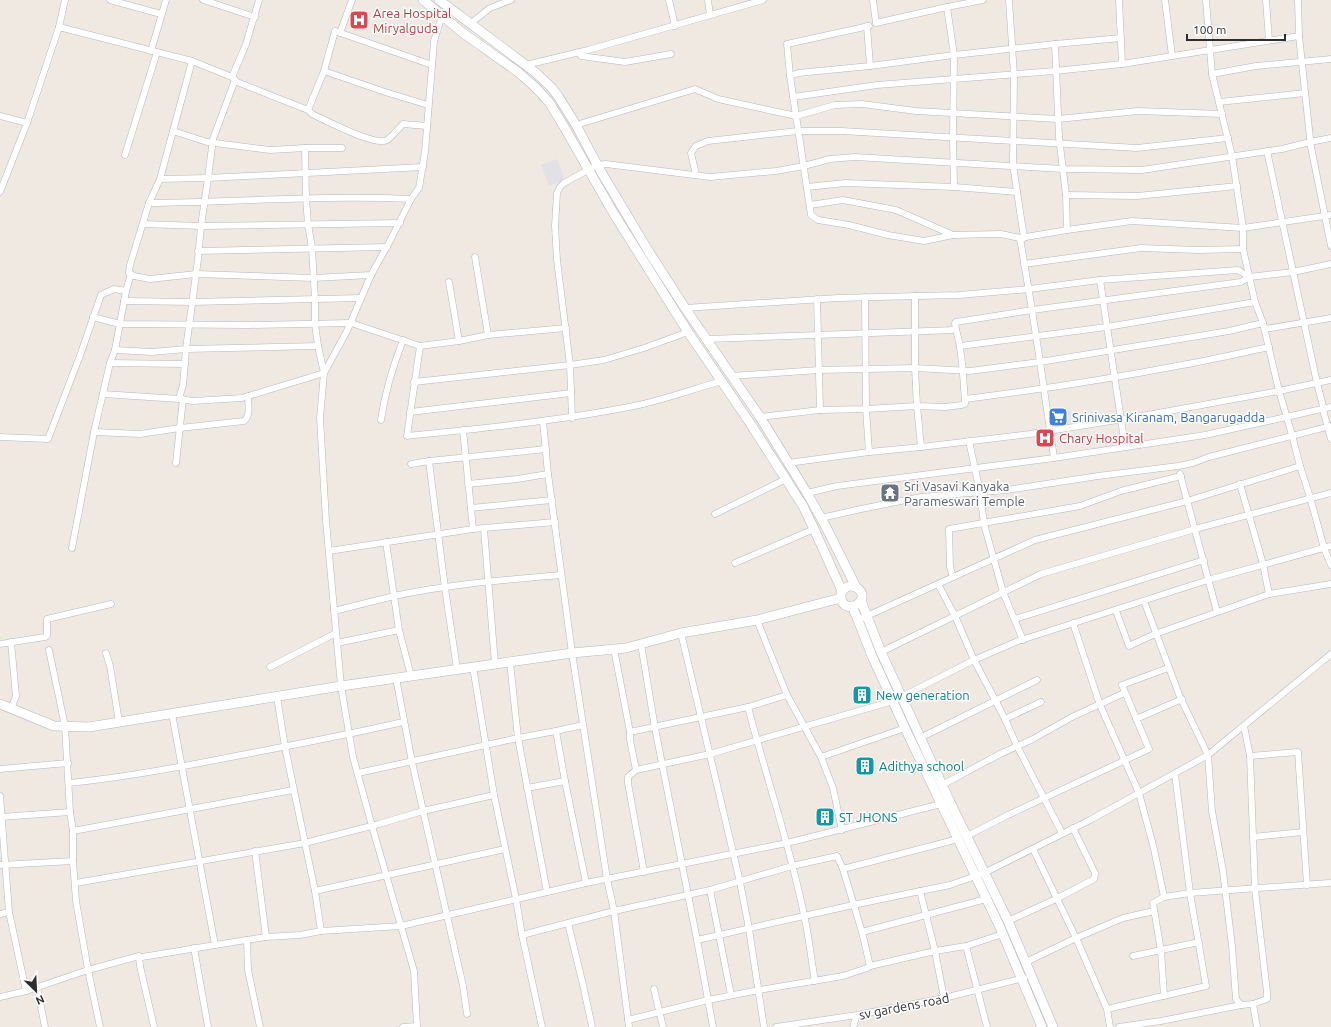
<svg xmlns="http://www.w3.org/2000/svg" width="1331" height="1027" viewBox="0 0 1331 1027" font-family="Ubuntu,sans-serif">
<style>
.industrial{fill:#e3e1e8}
.lines{fill:none;stroke-linecap:round;stroke-linejoin:round}
.street-casing{stroke:#b4b7c1;stroke-width:7}
.secondary-casing{stroke:#b4b7c1;stroke-width:10}
.street{stroke:#fff;stroke-width:6}
.secondary{stroke:#fff;stroke-width:9}
.labels{text-anchor:middle;dominant-baseline:central;stroke-width:3;stroke-linejoin:round;paint-order:stroke}
.health-label{font-size:13px;fill:#be3a42;stroke:#fff;text-anchor:start}
.shop-label{font-size:13px;fill:#366cbe;stroke:#fff;text-anchor:start}
.worship-label{font-size:13px;fill:#5b616d;stroke:#fff;text-anchor:start}
.culture-label{font-size:13px;fill:#0d838f;stroke:#fff;text-anchor:start}
.street-label{font-size:13px;fill:#2e2e2e;stroke:#fff}
</style>
<rect width="100%" height="100%" fill="#efe9e1"/>
<path class="industrial" d="M557 159 565 180 549 186 541 165Z"/>
<g class="lines">
<defs>
<g id="street">
<path d="M110 0 161 14"/>
<path d="M203 0 255 17"/>
<path d="M669 0 675 26"/>
<path d="M708 0 710 15"/>
<path d="M1009 0 1014 75 1013 165 1024 238"/>
<path d="M1119 0 1122 64"/>
<path d="M1165 0 1172 56"/>
<path d="M1206 0 1212 74 1232 156 1243 228V249L1255 302 1263 323"/>
<path d="M1266 0 1269 40"/>
<path d="M1298 0 1299 36 1310 138"/>
<path d="M947 7 983 0"/>
<path d="M470 24 490 8 511 0"/>
<path d="M867 26 870 66 798 73 790 76 811 215 818 220 849 225 888 235 924 241 953 235 1001 234 1020 238"/>
<path d="M59 27 65 0"/>
<path d="M340 33 352 0"/>
<path d="M1055 44 1121 38"/>
<path d="M151 51 166 0"/>
<path d="M579 52 581 56 625 62 671 54"/>
<path d="M192 61 232 77 237 82 308 110 312 114C325 120 376 147 387 140 393 136 398 129 403 124L427 126"/>
<path d="M526 65 588 50 763 0"/>
<path d="M870 66 954 55 953 138 954 187"/>
<path d="M324 71 385 92 428 105"/>
<path d="M1212 74 1256 66 1331 59"/>
<path d="M790 76 787 44 869 26"/>
<path d="M232 77 246 44 259 0"/>
<path d="M235 80 213 139 208 178 423 167"/>
<path d="M793 97 877 85 1055 71 1122 64 1299 36"/>
<path d="M1219 102 1305 93"/>
<path d="M308 110 324 71 335 31 432 65"/>
<path d="M0 116 27 123 59 27 192 61 160 179 208 178 201 226 198 259 186 349 183 385 179 399 193 401 242 398 324 373 318 346 315 324V299L312 248 308 224 306 198 305 148"/>
<path d="M576 125 695 89 718 99 796 116 835 105 862 104 916 111 1058 119 1138 111 1222 114"/>
<path d="M173 131 207 142 270 150 305 148H342"/>
<path d="M1310 142 1331 246"/>
<path d="M1267 151 1317 383 1324 410"/>
<path d="M125 155 157 52"/>
<path d="M696 175 691 153 696 146 708 141 798 131H842L1137 148 1228 138"/>
<path d="M160 179 149 203 130 265 129 273 134 276 150 279 196 274 313 278 371 275"/>
<path d="M807 187 845 183 954 187 1017 192"/>
<path d="M0 192 27 123"/>
<path d="M1066 195 1137 196 1237 186"/>
<path d="M149 203C236 202 324 195 411 199"/>
<path d="M810 205 843 200 896 210 953 235"/>
<path d="M143 224 201 226 400 223"/>
<path d="M1067 230 1132 221 1243 228 1331 215"/>
<path d="M198 251 387 247"/>
<path d="M475 257 488 335"/>
<path d="M1024 264 1141 248 1198 250 1243 249"/>
<path d="M1100 280 1238 270 1249 277"/>
<path d="M449 282 459 341"/>
<path d="M915 296V368L917 406 921 447"/>
<path d="M865 297 866 409 869 452"/>
<path d="M817 299 820 410"/>
<path d="M124 301 192 302 361 298"/>
<path d="M685 308 838 298 959 295 1029 289 1100 280 1125 446"/>
<path d="M93 317 120 324 249 325 351 323 420 346 459 341 488 335 566 328"/>
<path d="M1265 329 1331 318"/>
<path d="M707 339 955 330"/>
<path d="M420 346 407 436C483 428 559 421 634 406 663 400 693 389 722 381"/>
<path d="M960 346 1107 327 1255 302"/>
<path d="M115 350 152 352 186 349 318 346"/>
<path d="M110 363 185 364"/>
<path d="M731 376 819 370 915 368 970 371 1040 362 1054 458"/>
<path d="M1331 380 1279 391 1292 435 1300 466 1310 497 1324 548 1331 565"/>
<path d="M414 382 570 365 604 360 644 348 688 332"/>
<path d="M103 394 179 399"/>
<path d="M965 399C1037 390 1110 379 1182 365 1211 360 1240 353 1269 347"/>
<path d="M1323 410 1331 439"/>
<path d="M410 412 571 393"/>
<path d="M760 417 820 410 866 409 917 406 945 407 962 405 965 404C964 385 963 366 960 348 959 339 956 332 955 323L956 322 1032 310 1241 282 1249 277 1293 272 1331 264"/>
<path d="M572 418 570 365 557 260 555 226 557 193 560 187 564 183 597 165 606 164 710 177 776 171 804 166 830 159 855 157 1063 169 1142 170 1282 149 1310 142 1331 138"/>
<path d="M381 420C385 392 393 366 403 340"/>
<path d="M543 421 548 474"/>
<path d="M463 430 473 529"/>
<path d="M94 432 140 434 180 428 244 421C251 415 248 405 248 396"/>
<path d="M0 437 48 439 81 353 101 295 114 289 126 291"/>
<path d="M969 441 980 492 984 524 1003 592 1023 640"/>
<path d="M429 461 445 588 457 669"/>
<path d="M176 463 183 399"/>
<path d="M788 463 869 452 921 447 1030 434 1142 416 1279 391 1263 323 1229 331 1040 362 1032 310 1020 238 1067 230 1066 195 1059 137 1055 44 954 55 947 7 876 23 873 0"/>
<path d="M411 464 429 461 546 449"/>
<path d="M1180 474 1217 612"/>
<path d="M468 484 517 479 548 474 572 653 607 879 614 911 629 1027"/>
<path d="M1240 484 1263 564 1269 594"/>
<path d="M807 493 837 486 1054 458 1205 435 1331 407"/>
<path d="M471 508 552 500"/>
<path d="M715 514 786 479"/>
<path d="M821 518 861 509 921 497 1007 490 1098 476 1178 466 1193 463 1209 457 1331 426"/>
<path d="M484 529 495 664"/>
<path d="M386 542 399 630 411 676"/>
<path d="M72 548 94 432 110 363 115 350 126 291 131 274"/>
<path d="M329 551 473 529 555 522"/>
<path d="M735 563 814 529"/>
<path d="M953 577 950 567 949 529 1080 506 1121 491 1181 476"/>
<path d="M938 584 955 616 974 660 1005 719 1017 746 1062 833"/>
<path d="M1144 601 1180 697 1208 755 1212 811 1223 871 1232 946 1236 999 1241 1005 1253 1004 1257 1027"/>
<path d="M334 611C354 606 374 601 394 596 449 584 505 580 561 575"/>
<path d="M1116 611 1129 646 1155 634 1269 594 1331 584"/>
<path d="M1015 619 1204 560"/>
<path d="M757 620 787 695 821 757 833 788 842 830"/>
<path d="M858 620 1035 540 1187 501 1300 466"/>
<path d="M1073 623 1100 705 1139 793 1154 849 1164 897"/>
<path d="M681 633 740 882 749 929 764 1027"/>
<path d="M11 642 16 696 11 709"/>
<path d="M337 643 399 630"/>
<path d="M0 644 45 637 47 636V619L111 604"/>
<path d="M641 644 655 728 697 940 713 1027"/>
<path d="M614 649 630 732V740L636 770"/>
<path d="M49 650 65 726 70 812 73 831V861L76 901 88 970 100 1027"/>
<path d="M881 652 1041 574 1195 529 1331 493"/>
<path d="M106 653 110 666 119 722"/>
<path d="M510 662 518 738 547 892"/>
<path d="M270 667 336 633"/>
<path d="M473 667 494 795 516 899 522 935 542 1027"/>
<path d="M396 678 412 762 463 986 467 1014"/>
<path d="M277 697 285 747 315 891 321 931"/>
<path d="M748 707C766 777 790 845 804 915 809 936 811 959 815 981"/>
<path d="M172 714 215 945 266 937 300 935 321 931 401 926 586 883 787 843 941 804"/>
<path d="M1005 719 1041 702"/>
<path d="M1136 719 1182 699"/>
<path d="M1244 726 1250 756 1255 889 1267 992V999L1253 1004"/>
<path d="M556 731 565 781 586 883"/>
<path d="M630 732 748 707 787 695"/>
<path d="M920 738 1037 680"/>
<path d="M1250 756 1298 752 1307 885"/>
<path d="M821 757 905 728"/>
<path d="M0 769 68 763"/>
<path d="M358 773 518 738 556 731 583 725"/>
<path d="M69 783C129 777 187 766 246 754 299 744 351 734 403 722"/>
<path d="M942 785 1000 754 1033 739 1072 717 1124 693"/>
<path d="M527 788 565 781"/>
<path d="M0 796 9 912 26 991"/>
<path d="M0 817 70 812"/>
<path d="M73 831 293 790"/>
<path d="M967 836 1008 815 1149 749 1122 685 1168 668"/>
<path d="M1253 837 1303 832"/>
<path d="M1033 849 1076 938 1107 1009 1110 1027"/>
<path d="M255 851 266 937"/>
<path d="M0 865 73 861"/>
<path d="M843 869 958 839"/>
<path d="M644 872 628 783V777L636 770 710 754 893 701 974 660 1018 641 1208 580 1331 546"/>
<path d="M76 883 305 843 379 824 423 811 494 795"/>
<path d="M710 890 731 995"/>
<path d="M315 891 505 849"/>
<path d="M920 891 935 951 944 998"/>
<path d="M0 914 9 912"/>
<path d="M1008 921 1056 899 1094 879 1095 873 1073 828"/>
<path d="M568 923 584 989 592 1027"/>
<path d="M862 932 986 899"/>
<path d="M522 935 614 911 710 890 792 866 837 856 843 869 862 932 870 966"/>
<path d="M247 940 248 970 260 1027"/>
<path d="M697 940 853 905 935 888 950 885 984 873 1090 820 1208 755 1331 654"/>
<path d="M966 946 987 1027"/>
<path d="M194 948 208 1027"/>
<path d="M1133 956 1199 942"/>
<path d="M142 957 215 945"/>
<path d="M1026 962 1076 938 1123 918 1154 911"/>
<path d="M37 987 45 1027"/>
<path d="M654 989 663 1027"/>
<path d="M1164 996 1161 951 1153 903 1164 897 1190 893 1329 883"/>
<path d="M0 997 26 991 88 970 139 956 140 966 154 1027"/>
<path d="M1107 1009 1206 986 1190 893 1175 774"/>
<path d="M628 1020 708 1000 759 990 843 976 867 968 870 966 935 951 966 946 1003 934"/>
<path d="M403 1027 417 1026 414 971 372 826 353 757 341 686 326 521 320 418 324 373 347 331 371 275 391 239 411 199 419 188 425 152 434 41 442 16 449 8"/>
<path d="M776 1027 857 1015 944 998 1024 978"/>
<path d="M853 1027 857 1015"/>
<path d="M1119 1027 1161 1021 1241 1005"/>
</g>
<g id="secondary">
<path d="M423 0 463 33 518 72 535 87 549 102 563 125 614 214 641 257 688 332 750 423 803 506 814 529 842 591"/>
<path d="M439 0 535 72 552 88 558 96 576 125 600 170 649 252 685 308 760 417 807 493 825 525 856 587C875 600 844 617 841 598 840 589 848 584 856 587"/>
<path d="M861 601 881 652 949 800 1008 921 1053 1027"/>
<path d="M852 606 858 620 872 656 905 728 999 925 1042 1027"/>
<path d="M0 704 54 726 89 727 341 686 572 653 626 648 681 633 757 620 841 598"/>
</g>
</defs>
<use href="#street" class="street-casing"/>
<use href="#secondary" class="secondary-casing"/>
<use href="#street" class="street"/>
<use href="#secondary" class="secondary"/>
</g>
<defs>
<symbol id="hospital-square" viewBox="-11 -11 22 22"><rect x="-9" y="-9" width="18" height="18" rx="4" fill="#e0444e" stroke="#fff"/><path d="M-5-5h3v3.5h4V-5h3V5h-3V1.5h-4V5h-3Z" fill="#fff"/></symbol>
<symbol id="supermarket-square" viewBox="-11 -11 22 22"><rect x="-9" y="-9" width="18" height="18" rx="4" fill="#3f7fe0" stroke="#fff"/><path d="M-6-5.5h2.5l.6 2H6L4.5 2H-2.5L-4.4-4H-6ZM-1.5 3.2a1.3 1.3 0 1 0 .1 0ZM3 3.2a1.3 1.3 0 1 0 .1 0Z" fill="#fff"/></symbol>
<symbol id="temple-square" viewBox="-11 -11 22 22"><rect x="-9" y="-9" width="18" height="18" rx="4" fill="#6b7280" stroke="#fff"/><path d="M0-6L5-2H3V0L6.5 2.5H4V6H1.5V3h-3V6H-4V2.5H-6.5L-3 0V-2H-5Z" fill="#fff"/></symbol>
<symbol id="building-square" viewBox="-11 -11 22 22"><rect x="-9" y="-9" width="18" height="18" rx="4" fill="#0f9aa8" stroke="#fff"/><path d="M-4-6H4V6H1V3H-1V6H-4ZM-2.5-4.3h1.7v1.8h-1.7ZM.8-4.3h1.7v1.8H.8ZM-2.5-1h1.7V.8h-1.7ZM.8-1h1.7V.8H.8Z" fill="#fff"/></symbol>
</defs>
<g fill-rule="evenodd">
<use href="#hospital-square" x="348" y="9" width="22" height="22"/>
<use href="#supermarket-square" x="1047" y="406" width="22" height="22"/>
<use href="#hospital-square" x="1034" y="427" width="22" height="22"/>
<use href="#temple-square" x="879" y="482" width="22" height="22"/>
<use href="#building-square" x="851" y="684" width="22" height="22"/>
<use href="#building-square" x="854" y="755" width="22" height="22"/>
<use href="#building-square" x="814" y="806" width="22" height="22"/>
</g>
<g class="labels">
<g class="health-label">
<text x="373" y="13">Area Hospital<tspan x="373" dy="15">Miryalguda</tspan></text>
<text x="1059" y="438">Chary Hospital</text>
</g>
<g class="shop-label">
<text x="1072" y="417">Srinivasa Kiranam, Bangarugadda</text>
</g>
<g class="worship-label">
<text x="904" y="486">Sri Vasavi Kanyaka<tspan x="904" dy="15">Parameswari Temple</tspan></text>
</g>
<g class="culture-label">
<text x="876" y="695">New generation</text>
<text x="879" y="766">Adithya school</text>
<text x="839" y="817">ST JHONS</text>
</g>
<g class="street-label">
<text transform="translate(904 1006) rotate(-11)">sv gardens road</text>
</g>
</g>
<g transform="translate(36 991) rotate(156)" stroke="#ffffff" stroke-width="3" paint-order="stroke">
<path d="M0-3L7 15L0 10L-7 15Z" fill="#2e2e2e"/>
<text y="-6" font-size="11" font-weight="bold" text-anchor="middle" fill="#2e2e2e">N</text>
</g>
<path d="M1187 34v6h98v-6" fill="none" stroke="#2e2e2e" stroke-width="2"/>
<text x="1193" y="34" font-size="12" fill="#2e2e2e" stroke="#ffffff" stroke-width="3" paint-order="stroke">100 m</text>
</svg>
